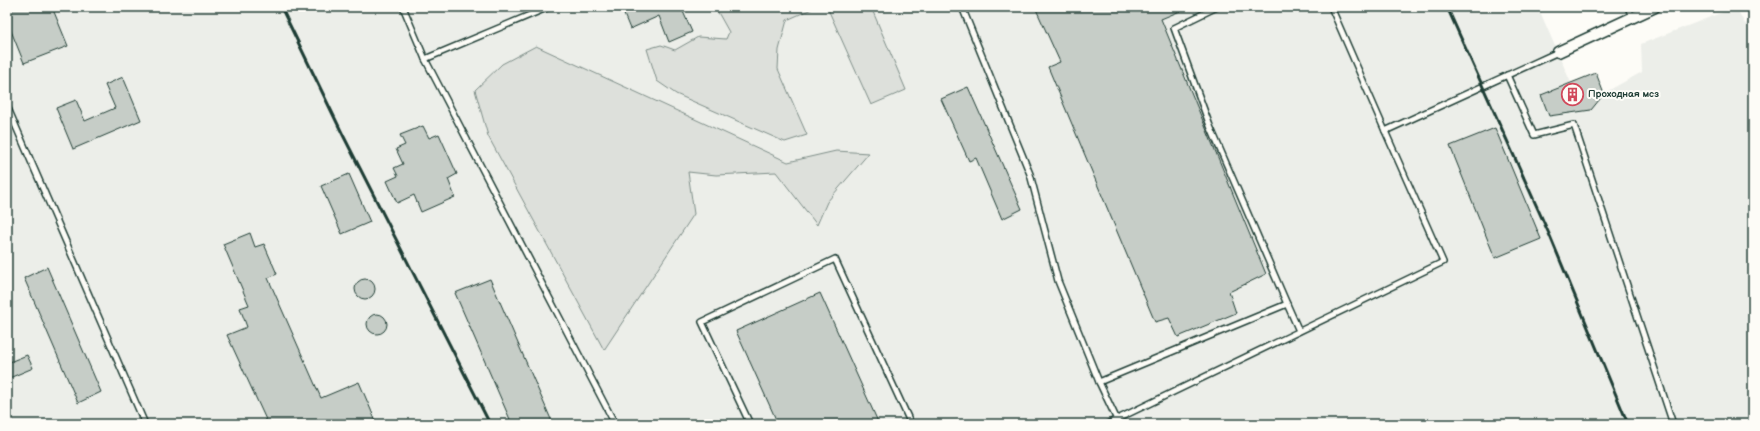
<svg xmlns="http://www.w3.org/2000/svg" width="1760" height="431" viewBox="0 0 1760 431" font-family="'Balsamiq Sans',sans-serif">
<style>
.built{fill:#eceee9}
.green{fill:#dde0db;stroke:#7e8e88}
.building{fill:#c6cdc7;stroke:#1f3d34}
.lines{fill:none;stroke-linecap:round;stroke-linejoin:round}
.lane-casing{stroke:#1f3d34;stroke-width:8}
.street-casing{stroke:#1f3d34;stroke-width:13}
.lane{stroke:#fdfcf7;stroke-width:5}
.street{stroke:#fdfcf7;stroke-width:10}
.rail{stroke:#1f3d34;stroke-width:3}
.labels{text-anchor:middle;dominant-baseline:central;stroke-width:4;stroke-linejoin:round;paint-order:stroke}
.poi-label{font-size:10px;font-weight:bold;fill:#1f3d34;stroke:#fdfcf7;text-anchor:start}
</style>
<rect width="100%" height="100%" fill="#fdfcf7"/>
<filter id="ink" filterUnits="userSpaceOnUse"><feTurbulence type="fractalNoise" baseFrequency=".025" numOctaves="2"/><feDisplacementMap in="SourceGraphic" scale="8" xChannelSelector="R" yChannelSelector="G"/><feConvolveMatrix kernelMatrix="1 2 1 2 8 2 1 2 1" color-interpolation-filters="sRGB"/></filter>
<g filter="url(#ink)">
<path class="built" d="M7 7H1538L1571 83 1596 73 1604 93 1642 72 1641 44 1736 7 1745 24 1753 20V424H7Z"/>
<g class="green">
<path d="M715 7H816L787 20 779 50 778 69 807 135 785 142 676 94 657 81 647 49 661 45 675 50 698 37 726 39 729 32Z"/>
<path d="M827 7H871L906 90 871 105Z"/>
<path d="M536 46 788 162 836 151 869 153 827 202 817 225 776 172 716 175 688 172 694 214 604 350 488 136 475 90 502 64Z"/>
</g>
<g class="building">
<path d="M7 7H52L68 46 24 63 7 21Z"/>
<path d="M621 7H681L692 32 669 42 659 16 630 29Z"/>
<path d="M1035 7H1190L1161 19 1266 274 1229 292 1236 313 1178 337 1169 318 1155 322 1048 67 1060 62Z"/>
<path d="M1596 73 1604 94 1591 110 1549 116 1541 95Z"/>
<path d="M123 77 141 120 73 149 56 108 76 100 85 121 115 108 105 85Z"/>
<path d="M968 87 1022 209 1002 219 976 158 969 161 941 99Z"/>
<path d="M423 126 429 138 439 134 457 174 448 179 455 197 421 212 414 195 397 203 387 181 398 176 394 168 403 164 396 149 405 145 400 135Z"/>
<path d="M1495 128 1541 239 1495 258 1450 146Z"/>
<path d="M349 174 370 222 342 234 321 186Z"/>
<path d="M250 233 255 247 264 244 277 274 268 278 321 398 359 382 377 424H268L227 335 247 327 240 308 249 305 223 244Z"/>
<path d="M47 267 101 392 78 403 24 278Z"/>
<path d="M490 279 553 424H512L455 293Z"/>
<circle cx="365" cy="289" r="10"/>
<path d="M820 293 879 424H778L736 331Z"/>
<circle cx="377" cy="324" r="10"/>
<path d="M27 355 33 368 7 379V363Z"/>
</g>
<g class="lines">
<defs>
<g id="lane">
<path d="M403 7 425 59 615 424"/>
<path d="M962 7 1030 174 1058 281 1099 382 1119 424"/>
<path d="M1217 7 1174 28 1210 126 1287 304"/>
<path d="M1331 7 1385 131 1558 52"/>
<path d="M1628 7 1632 17"/>
<path d="M425 59 549 7"/>
<path d="M1507 75 1534 135 1574 125 1673 424"/>
<path d="M7 106 145 424"/>
<path d="M1099 382 1287 304 1299 331"/>
<path d="M750 424 702 322 835 259 911 424"/>
<path d="M1107 424 1443 262 1385 131"/>
</g>
<path id="street" d="M1558 52 1655 7"/>
</defs>
<use href="#lane" class="lane-casing"/>
<use href="#street" class="street-casing"/>
<use href="#lane" class="lane"/>
<use href="#street" class="street"/>
<g class="rail">
<path d="M281 7 343 135 490 424"/>
<path d="M1447 7 1550 236 1628 424"/>
</g>
</g>
</g>
<defs>
<symbol id="building-ring" viewBox="-11 -11 22 22"><circle r="9.5" fill="#fdfcf7" stroke="#d1495b" stroke-width="1.5"/><path d="M-4-6H4V6H1V3H-1V6H-4ZM-2.5-4.3h1.7v1.8h-1.7ZM.8-4.3h1.7v1.8H.8ZM-2.5-1h1.7V.8h-1.7ZM.8-1h1.7V.8H.8Z" fill="#d1495b"/></symbol>
</defs>
<g fill-rule="evenodd">
<use href="#building-ring" x="1560" y="82" width="25" height="25"/>
</g>
<g class="labels">
<g class="poi-label">
<text x="1588" y="94">Проходная мсз</text>
</g>
</g>
<rect width="1760" height="431" fill="none" stroke="#fdfcf7" stroke-width="24"/>
<rect x="12" y="12" width="1736" height="407" fill="none" stroke="#1f3d34" stroke-width="1.5" filter="url(#ink)"/>
</svg>
